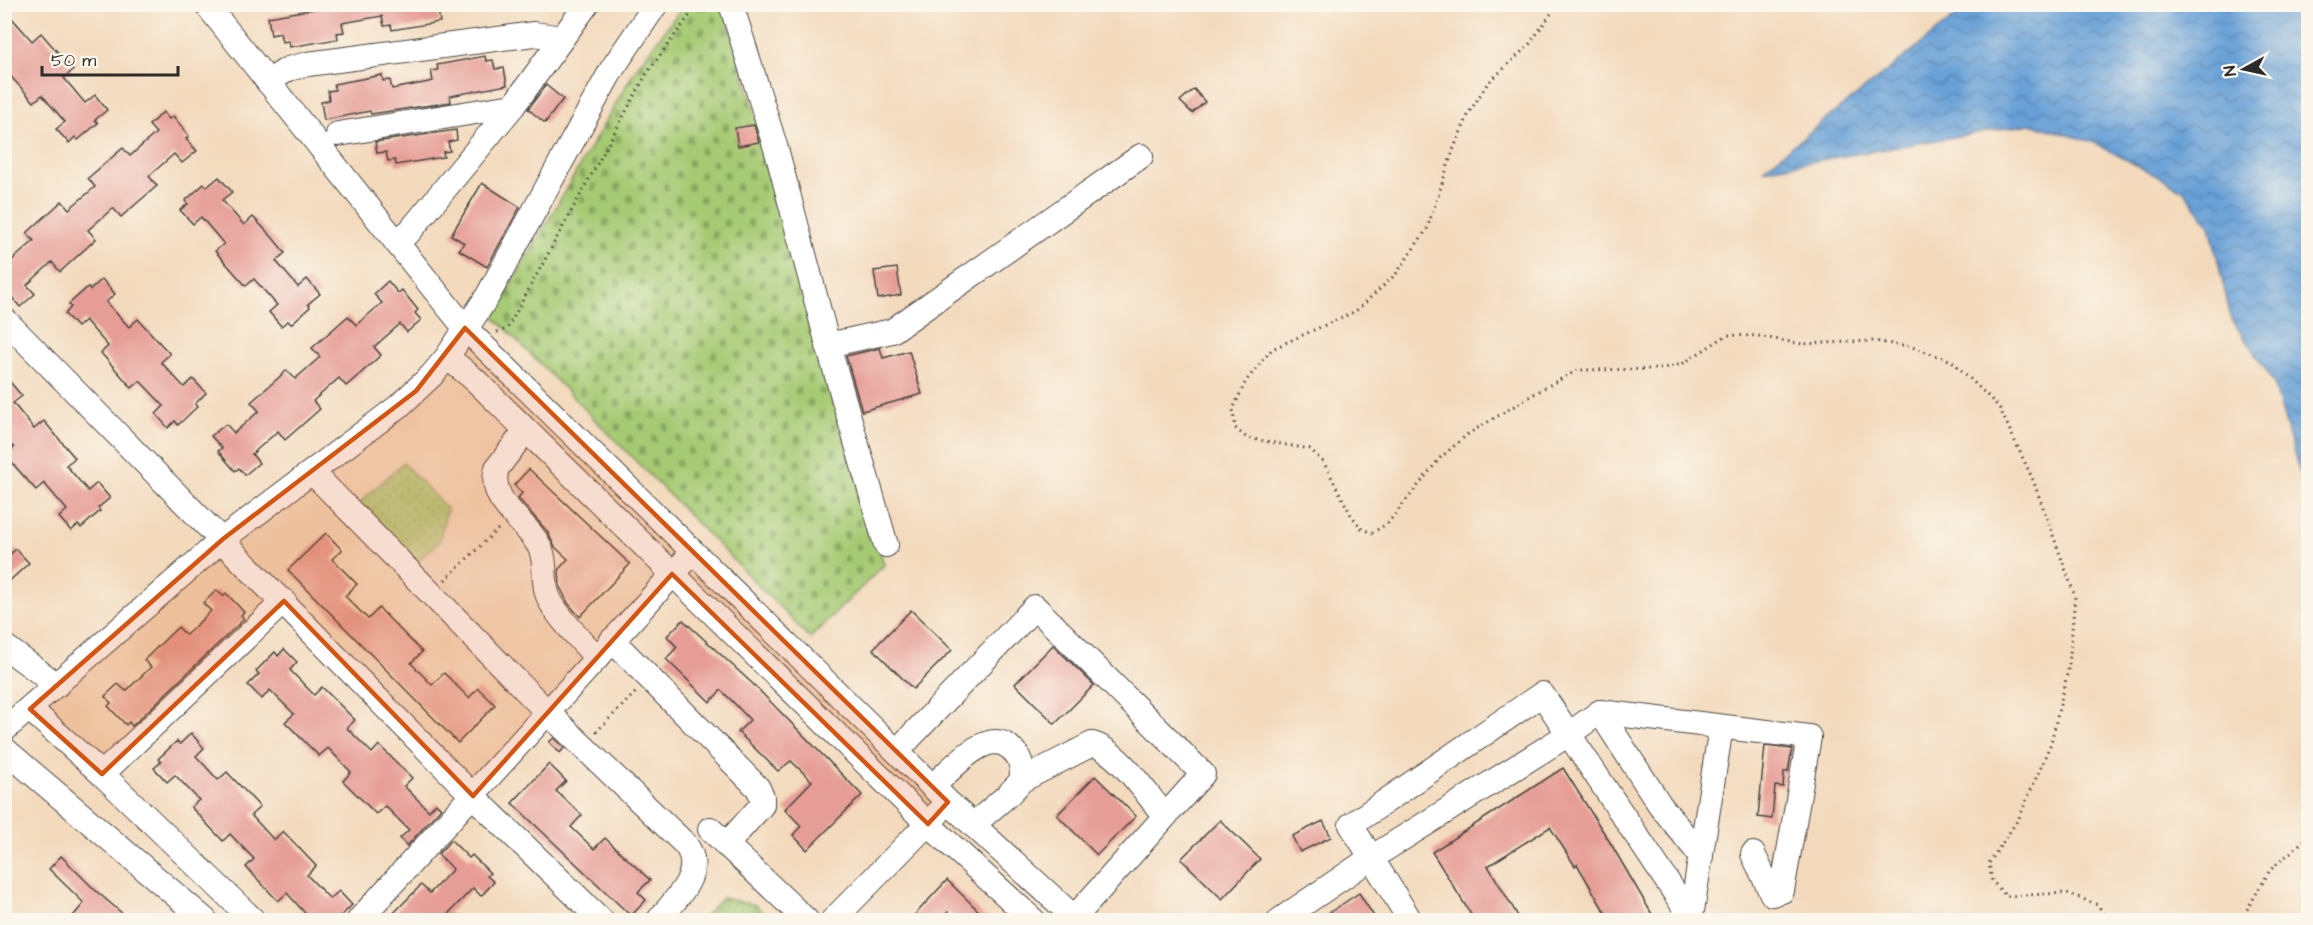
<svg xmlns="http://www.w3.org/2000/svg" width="2313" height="925" viewBox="0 0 2313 925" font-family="'Architects Daughter',sans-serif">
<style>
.cemetery{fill:url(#cemetery-stones);stroke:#687a4f;stroke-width:1.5}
.park{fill:url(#park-dots);stroke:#687a4f;stroke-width:1.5}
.water{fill:url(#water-waves);stroke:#4a6681;stroke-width:1.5}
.building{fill:#e69d95}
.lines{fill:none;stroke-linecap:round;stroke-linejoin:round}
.minor-casing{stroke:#494541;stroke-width:26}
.path{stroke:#494541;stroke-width:3;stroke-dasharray:1.5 4.5;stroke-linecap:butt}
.minor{stroke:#fff;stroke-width:24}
.marked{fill:#d5540f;fill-opacity:0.2;stroke:#d5540f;stroke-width:4.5;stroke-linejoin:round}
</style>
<defs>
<pattern id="cemetery-stones" width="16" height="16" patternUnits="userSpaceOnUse" patternTransform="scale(1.5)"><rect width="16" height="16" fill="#a6ca73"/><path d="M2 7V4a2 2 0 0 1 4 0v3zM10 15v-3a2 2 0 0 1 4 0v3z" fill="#87a45f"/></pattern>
<pattern id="park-dots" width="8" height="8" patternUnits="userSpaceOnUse" patternTransform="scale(1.5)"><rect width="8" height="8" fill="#a6ca73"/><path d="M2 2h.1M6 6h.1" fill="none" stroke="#87a45f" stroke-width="1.8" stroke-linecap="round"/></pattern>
<pattern id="water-waves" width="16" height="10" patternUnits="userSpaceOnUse" patternTransform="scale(1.5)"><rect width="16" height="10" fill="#68a0d7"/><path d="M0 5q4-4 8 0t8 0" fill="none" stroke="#5683af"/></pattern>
</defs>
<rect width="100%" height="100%" fill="#fbf7ec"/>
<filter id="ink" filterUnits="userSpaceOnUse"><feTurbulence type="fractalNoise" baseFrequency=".0167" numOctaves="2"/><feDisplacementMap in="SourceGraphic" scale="12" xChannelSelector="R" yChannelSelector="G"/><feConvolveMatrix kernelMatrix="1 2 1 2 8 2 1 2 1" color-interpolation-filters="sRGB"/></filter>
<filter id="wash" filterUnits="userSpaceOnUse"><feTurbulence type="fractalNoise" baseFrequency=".008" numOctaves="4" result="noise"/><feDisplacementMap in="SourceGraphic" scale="24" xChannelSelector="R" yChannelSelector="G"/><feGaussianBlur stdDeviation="1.35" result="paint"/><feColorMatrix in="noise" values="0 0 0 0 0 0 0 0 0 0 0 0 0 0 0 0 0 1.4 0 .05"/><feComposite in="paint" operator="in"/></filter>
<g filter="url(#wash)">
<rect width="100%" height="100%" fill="#f3dabd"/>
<path class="cemetery" d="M684 5H724L884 565 810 638 493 316 637 67Z"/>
<g class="park">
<path d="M403 463 447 509 439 542 412 566 356 506Z"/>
<path d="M722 898 755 905 770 920H701Z"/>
</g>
<path class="water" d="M1970 5H2308V503L2274 383 2231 318 2210 226 2183 190 2093 142 2030 124 1762 170Z"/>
<g id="blocks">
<g class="building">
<path d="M342 4H437L440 22 392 30 391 25 384 26 382 16 342 23 344 32 337 33 338 39 290 47 289 41 282 42 280 33 271 35 268 17Z"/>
<path d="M4 9 32 41 41 33 60 55 73 70 64 78 85 103 95 95 107 110 95 120 98 123 78 140 75 137 69 143 56 129 65 122 42 95 34 102 4 69V66L11 60 4 52Z"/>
<path d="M485 56 486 61 493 60 495 69 504 68 507 85 450 96 451 102 371 114 370 111 324 120 321 102 329 100 328 91 335 90 334 84 382 75 383 81 390 80 392 89 424 83 433 81 431 71 438 70 437 65Z"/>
<path d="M546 85 563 99 545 123 528 109Z"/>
<path d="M1194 89 1205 102 1192 113 1180 101Z"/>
<path d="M163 112 169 119 173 116 189 136 186 139 197 151 182 163 174 154 149 176 157 186 136 204 121 217 113 208 88 230 96 239 60 272 52 262 27 285 35 294 20 307 4 288V267L34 241 27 233 62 201 69 209 95 187 88 178 123 148 130 156 156 133 149 125Z"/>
<path d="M754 125 759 142 738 146 735 128Z"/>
<path d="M456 130 457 140 448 142 450 151 443 152 444 157 396 165 395 160 388 161 386 152 377 153 375 142Z"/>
<path d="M219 177 232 192 222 200 244 225 253 217 273 238 285 253 276 261 298 287 307 279 320 294 308 304 310 307 291 324 288 321 281 326 269 312 277 305 254 279 246 286 215 251 224 244 201 217 193 224 180 210 188 204 185 201 204 184 207 187Z"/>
<path d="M482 183 520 207 487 267 459 250 464 243 451 235Z"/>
<path d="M897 268 901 295 878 299 874 271Z"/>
<path d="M102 279 115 294 106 302 129 327 138 319 157 340 170 354 161 362 184 387 193 379 206 393 195 404 197 407 178 425 175 421 168 428 156 414 164 406 140 381 132 388 101 353 108 346 85 320 77 327 65 314 71 307 69 304 88 287 90 290Z"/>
<path d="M388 281 398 293 402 290 418 310 415 313 421 320 407 332 400 324 374 347 381 355 360 374 346 386 339 378 313 401 320 409 285 440 278 431 252 454 259 463 245 475 239 468 235 471 218 451 222 448 211 436 226 424 234 433 259 411 251 402 276 380 287 370 295 379 320 357 312 348 348 316 356 325 382 303 374 294Z"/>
<path d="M880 348 883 358 909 351 922 394 862 411 846 356Z"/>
<path d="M4 375 22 396 13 403 34 429 44 421 75 458 66 465 88 491 97 483 110 498 98 508 100 511 81 528 78 525 71 531 59 517 67 510 44 483 36 490 5 455 14 448 4 437Z"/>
<path d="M529 469 630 564 580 617 568 603 560 587 559 569 568 559 555 547 547 531 518 498 522 493 514 485Z"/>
<path d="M326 533 342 550 332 559 357 584 345 596 368 619 379 608 422 652 411 663 432 685 444 673 469 698 478 688 495 705 458 743 288 570Z"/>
<path d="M16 549 29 563 4 586V560Z"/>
<path d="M217 590 223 596 226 593 244 612 241 615 244 619 132 726 129 722 126 725 108 706 111 703 105 696 118 684 126 691 151 667 144 660 178 627 186 635 211 611 203 603Z"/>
<path d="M911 610 952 650 913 689 873 649Z"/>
<path d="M683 620 754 685 862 795 807 850 793 835 801 826 785 809 812 781 791 761 778 771 738 732 750 720 736 705 721 690 710 702 666 659 677 647 667 636Z"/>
<path d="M1053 645 1094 685 1055 724 1015 684Z"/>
<path d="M284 649 297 662 290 670 314 695 322 687 355 720 347 728 372 753 379 745 412 778 404 786 429 811 436 803 441 808 407 846 400 838 409 830 385 806 376 814 343 781 351 772 328 748 319 756 285 722 294 714 270 690 262 699 248 685 259 674 256 671 275 652 278 656Z"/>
<path d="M191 733 204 748 196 756 218 780 227 772 247 793 260 807 251 815 274 840 283 831 316 866 307 875 330 899 339 891 352 905 336 921H312L287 893 278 901 246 867 254 859 230 834 223 841 191 807 199 800 175 775 167 782 154 768 161 762 158 759 177 741 180 744Z"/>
<path d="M554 738 564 748 560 753 549 742Z"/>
<path d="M1765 746 1792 749 1788 772H1784L1783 787 1775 786 1772 819 1758 817Z"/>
<path d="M549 764 566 781 556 791 582 815 571 827 594 849 605 838 650 880 638 892 646 900 631 916 512 803Z"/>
<path d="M1563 768 1611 844 1656 921H1610L1577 864 1575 866 1550 827 1488 866 1521 921H1475L1432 852Z"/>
<path d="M1095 776 1136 816 1097 855 1057 815Z"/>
<path d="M1220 820 1260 859 1222 899 1181 859Z"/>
<path d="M1323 821 1331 837 1300 852 1292 836Z"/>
<path d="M451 840 469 858 472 855 490 873 487 876 494 882 481 896 473 888 449 913 457 921H386L421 885 430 893 453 869 438 854Z"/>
<path d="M61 856 95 890 131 921H69L84 903 49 869Z"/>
<path d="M947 880 989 921H956L948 912 940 921H909Z"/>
<path d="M1359 893 1377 921H1317Z"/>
</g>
</g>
</g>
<g filter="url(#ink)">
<use href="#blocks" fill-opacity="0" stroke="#494541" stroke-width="1.5"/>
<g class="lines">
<defs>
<g id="minor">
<path d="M206 4 465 328 948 802 1077 920"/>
<path d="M731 4 777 152 828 345 886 545"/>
<path d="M268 82 288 69 308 64 534 34 562 38"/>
<path d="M338 134 513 106"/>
<path d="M396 242 410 231 513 106 587 4"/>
<path d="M4 319 473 796 601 920"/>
<path d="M828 345 892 331 1141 156"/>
<path d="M447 357 475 380 928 824 1033 920"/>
<path d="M526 430 497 468C486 503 530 522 541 550 547 565 542 582 548 596 554 614 584 643 597 658"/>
<path d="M313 473 547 712 685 844C707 872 675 899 659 920"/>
<path d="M612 640 758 788 762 797V805L726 845"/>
<path d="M4 646 57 685"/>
<path d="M30 709 102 774 253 920"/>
<path d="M1600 712 1660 805 1701 856"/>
<path d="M4 730 223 539 399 406 432 375 447 357 487 297 612 69 656 4"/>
<path d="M4 749 205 920"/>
<path d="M897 751 1035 607 1203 774 1074 918"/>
<path d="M102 774 284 601"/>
<path d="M1022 780 1092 744C1118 750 1147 795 1165 816"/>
<path d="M932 787C950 771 985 728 1009 747 1021 756 1022 765 1022 780L1009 794 973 825"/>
<path d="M710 829 806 920"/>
<path d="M1691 917 1721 727"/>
<path d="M359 920 684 562"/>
<path d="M833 920 938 813"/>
<path d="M1280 920 1371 858 1569 734 1600 712 1809 737 1782 891 1772 894 1753 854"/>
<path d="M1410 920 1351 825 1542 694 1693 920"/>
</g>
</defs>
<use href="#minor" class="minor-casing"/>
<g class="path">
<path d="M1558 4 1528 46 1487 84 1469 113 1453 150 1427 229 1396 274 1356 311 1272 349 1246 381 1233 409 1235 428 1247 438 1310 449 1324 463 1351 515 1362 529 1372 533 1388 523 1440 458 1468 434 1544 388 1578 370 1659 369 1682 364 1727 335 1758 336 1802 344 1874 341 1912 347 1952 361 1999 407 2033 480 2075 596 2069 666 2051 743 2019 818 1989 863 1992 881 2006 896 2067 893 2098 905 2107 920"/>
<path d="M497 332 507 329 647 73 698 4"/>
<path d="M445 580 499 528"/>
<path d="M596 732 636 692"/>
<path d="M2241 920 2270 870 2308 837"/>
</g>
<use href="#minor" class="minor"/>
</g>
</g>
<path class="marked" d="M465 328 948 802 928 824 672 574 473 796 284 601 102 774 30 709 223 539 416 391Z"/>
<rect width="2313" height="925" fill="none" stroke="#fbf7ec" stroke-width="24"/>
<g transform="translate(2244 69) rotate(262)" stroke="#fbf7ec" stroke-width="4.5" paint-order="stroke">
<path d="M0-4.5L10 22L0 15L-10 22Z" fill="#2b2b2b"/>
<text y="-9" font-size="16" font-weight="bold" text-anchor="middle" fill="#2b2b2b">N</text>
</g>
<path d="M42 66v9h136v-9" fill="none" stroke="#2b2b2b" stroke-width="3"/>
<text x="51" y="66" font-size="18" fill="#2b2b2b" stroke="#fbf7ec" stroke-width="4.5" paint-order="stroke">50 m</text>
</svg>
